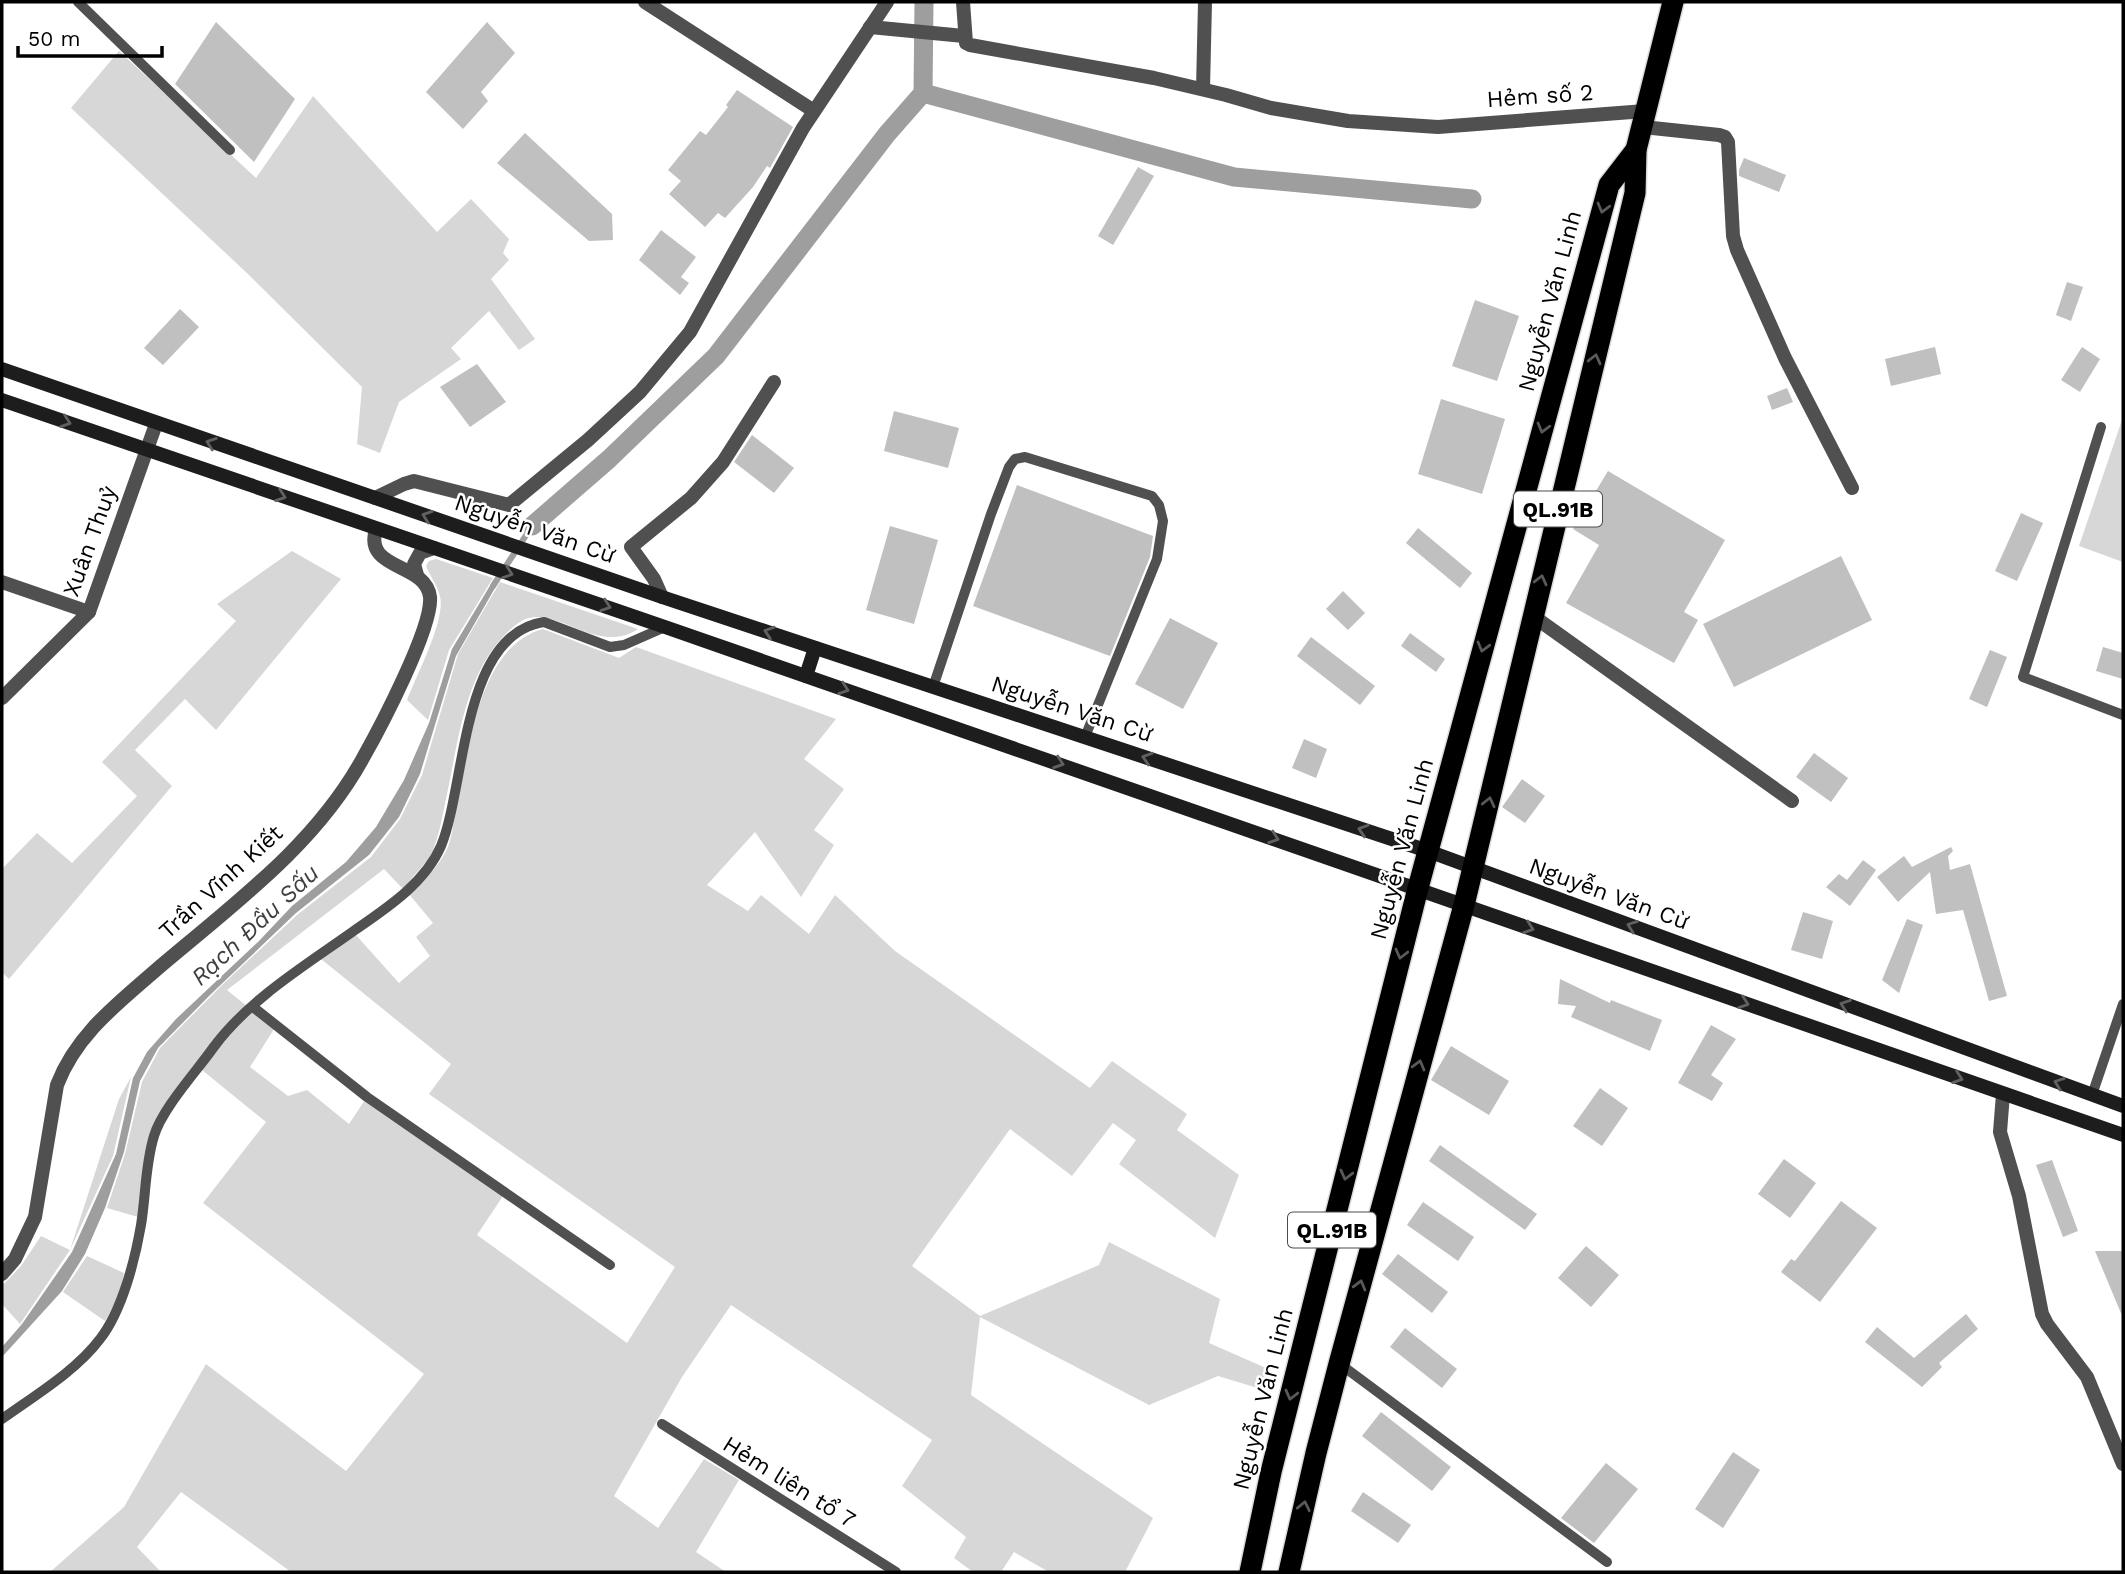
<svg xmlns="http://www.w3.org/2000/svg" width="2125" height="1574" viewBox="0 0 2125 1574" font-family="'Work Sans',sans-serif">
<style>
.green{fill:#d7d7d7}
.water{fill:#9e9e9e}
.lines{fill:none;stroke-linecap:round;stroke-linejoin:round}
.stream{stroke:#9e9e9e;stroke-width:6}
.canal{stroke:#9e9e9e;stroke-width:19}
.building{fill:#c0c0c0}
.highway-casing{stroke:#dbdbdb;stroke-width:24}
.lane{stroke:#505050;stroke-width:10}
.street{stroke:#505050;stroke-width:14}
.secondary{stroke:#1d1d1d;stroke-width:14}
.highway{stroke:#000;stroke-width:21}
.oneway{stroke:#595959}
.oneway2{stroke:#616161}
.labels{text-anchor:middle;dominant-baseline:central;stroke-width:5;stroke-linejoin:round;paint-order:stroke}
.shield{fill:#fff;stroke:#4c4c4c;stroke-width:2}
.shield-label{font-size:21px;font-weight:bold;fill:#000}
.street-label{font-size:23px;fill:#000;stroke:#fff}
.water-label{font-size:24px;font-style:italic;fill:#3f3f3f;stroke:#fff}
</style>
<rect width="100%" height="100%" fill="#fff"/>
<g class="green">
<path d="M119 51 256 178 313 96 437 232 471 199 509 239 503 253 509 260 491 279 535 339 519 350 489 311 451 348 461 359 399 402 380 453 357 444 362 387 249 275 71 108Z"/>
<path d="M2123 417V562L2079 546Z"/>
<path d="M292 551 341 579 216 730 185 699 135 750 172 786 9 979 2 972V869L37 833 72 863 137 796 102 762 236 621 217 604Z"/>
<path d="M436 559 493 578 449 650 428 720 407 700C416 676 446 620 440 596 437 585 430 576 426 566L429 561Z"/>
<path d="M500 582 638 629C595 658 551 597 517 624 465 664 459 739 446 799 442 817 439 839 430 856 423 867 411 878 403 889L384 869 227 990 248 1007 164 1109 138 1217 107 1208 125 1154 142 1082 160 1048 221 986 297 915 371 857 400 819 422 775 458 654Z"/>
<path d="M543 629 619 658 636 647 836 719 804 759 844 789 814 830 834 845 801 897 755 832 707 885 748 911 761 895 809 934 835 895 895 951 1090 1088 1112 1061 1187 1114 1177 1130 1239 1175 1215 1238 1119 1164 1136 1140 1113 1123 1072 1176 1010 1129 912 1266 980 1316 1099 1265 1109 1242 1220 1299 1209 1343 1266 1368 1261 1389 1218 1376 1149 1405 980 1317 971 1395 1153 1518 1125 1572H1049L1014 1552 1001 1572H973L954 1558 966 1537 902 1486 932 1440 731 1305 682 1377 614 1496 658 1528 704 1459 739 1480 696 1552 726 1572H291L181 1492 137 1547 161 1572H50L124 1507 206 1364 346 1471 424 1374 203 1203 266 1122 202 1070 223 1039 253 1012 274 1029 250 1067 288 1096 307 1090 349 1124 365 1100 503 1196 477 1235 627 1343 675 1267 429 1094 451 1064 321 959 355 934 399 983 430 956 416 937 433 923 409 894C423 880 439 867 447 849 452 838 453 824 456 812 468 756 476 647 543 629Z"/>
<path d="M131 1077 113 1156 70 1250 20 1324 2 1304V1286L21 1266 41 1236 70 1250 119 1099Z"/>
<path d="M87 1256 124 1273 119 1296 105 1321 63 1292Z"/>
</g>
<path class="water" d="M494 579 499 581 456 656 420 774 399 817 369 855 296 913 210 995 158 1048 140 1081 124 1152 105 1208 85 1254 62 1291 2 1357V1347L22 1324 72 1252 116 1154 133 1078 147 1052 176 1019 259 941 292 906 346 862 376 827 404 780 429 723 452 649Z"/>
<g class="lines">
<path class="stream" d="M493 586 532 526"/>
<g class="canal">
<path d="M923 93 1234 177 1472 199"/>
<path d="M532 526 609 459 716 356 887 134 923 93 924 2"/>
</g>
</g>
<g class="building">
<path d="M216 22 295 99 254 162 175 84Z"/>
<path d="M487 22 515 53 481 92 488 101 463 129 426 92Z"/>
<path d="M737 90 793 127 770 168 767 166 753 187 725 218 718 213 705 227 669 194 681 181 668 170 700 131 706 135 728 107 726 105Z"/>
<path d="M525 133 612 214 613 240 589 241 497 163Z"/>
<path d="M1744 158 1786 175 1779 192 1739 176V170Z"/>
<path d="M1138 167 1154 176 1113 245 1098 236Z"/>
<path d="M661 230 696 257 681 277 689 283 680 295 639 260Z"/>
<path d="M2067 282 2083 287 2071 321 2056 315Z"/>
<path d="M1475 300 1519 316 1497 381 1452 366Z"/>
<path d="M180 309 199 327 163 365 144 348Z"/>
<path d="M1935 347 1941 374 1891 386 1885 359Z"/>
<path d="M2082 347 2100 359 2080 392 2061 380Z"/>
<path d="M477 364 506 402 470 427 440 387Z"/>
<path d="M1787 388 1793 402 1772 410 1767 396Z"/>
<path d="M1441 399 1505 419 1482 494 1418 474Z"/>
<path d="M894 411 959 428 948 468 884 451Z"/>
<path d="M752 435 794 468 774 493 734 462Z"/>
<path d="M1608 471 1725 540 1684 612 1698 620 1674 663 1566 603 1599 545 1573 529Z"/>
<path d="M1017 485 1153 536 1150 557 1110 656 973 606Z"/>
<path d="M2021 513 2043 523 2017 581 1995 571Z"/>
<path d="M890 526 938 540 914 624 866 610Z"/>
<path d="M1418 528 1472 573 1460 588 1406 543Z"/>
<path d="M1841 556 1872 620 1734 687 1703 624Z"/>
<path d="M1343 591 1365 613 1348 630 1326 609Z"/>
<path d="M1170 618 1218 643 1183 709 1135 684Z"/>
<path d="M1410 633 1445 659 1436 672 1401 646Z"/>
<path d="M1311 637 1375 686 1360 705 1297 656Z"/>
<path d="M2103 647 2123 653V679L2096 671Z"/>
<path d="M1990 650 2007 657 1987 707 1969 699Z"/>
<path d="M1304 739 1327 749 1316 778 1292 768Z"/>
<path d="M1814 753 1848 778 1831 802 1796 777Z"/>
<path d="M1522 779 1545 796 1525 823 1502 807Z"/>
<path d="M1951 847 1953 851 1948 856 1950 870 1970 864 2007 996 1989 1001 1963 910 1936 914 1930 872 1898 902 1877 877 1904 856 1912 867Z"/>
<path d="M1863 860 1876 870 1850 906 1826 887 1839 874 1847 880Z"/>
<path d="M1803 912 1833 921 1822 959 1791 950Z"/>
<path d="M1907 919 1923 925 1899 993 1882 980Z"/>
<path d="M1560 979 1610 1003 1611 1000 1662 1020 1650 1051 1571 1017 1576 1006 1558 1004Z"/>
<path d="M1711 1025 1736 1039 1711 1075 1723 1083 1712 1101 1678 1083Z"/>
<path d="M1451 1046 1509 1081 1489 1115 1431 1080Z"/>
<path d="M1600 1088 1628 1108 1602 1146 1573 1126Z"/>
<path d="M1440 1145 1537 1214 1525 1230 1429 1161Z"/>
<path d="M1784 1159 1816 1183 1790 1218 1758 1194Z"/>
<path d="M2052 1160 2078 1231 2063 1237 2036 1165Z"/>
<path d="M1841 1201 1877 1228 1820 1302 1781 1272 1791 1259 1795 1261Z"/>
<path d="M1423 1202 1474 1237 1458 1261 1407 1225Z"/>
<path d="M1586 1246 1619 1275 1591 1307 1558 1278Z"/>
<path d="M2095 1251H2123V1318Z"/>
<path d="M1398 1254 1448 1292 1432 1313 1382 1274Z"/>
<path d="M1966 1314 1978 1329 1939 1363 1942 1367 1922 1387 1865 1342 1877 1327 1914 1358Z"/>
<path d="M1405 1328 1457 1369 1442 1388 1390 1347Z"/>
<path d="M1381 1412 1451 1467 1432 1491 1362 1436Z"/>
<path d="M1733 1452 1760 1470 1723 1528 1695 1509Z"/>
<path d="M1606 1463 1638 1489 1594 1543 1561 1518Z"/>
<path d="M1363 1492 1411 1525 1398 1543 1351 1511Z"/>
</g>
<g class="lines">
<defs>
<g id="highway">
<path d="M1250 1572 1271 1472 1418 888 1609 185 1636 150"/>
<path d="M1289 1572 1316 1453 1339 1364 1464 905 1635 193 1636 150 1673 2"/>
</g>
</defs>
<use href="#highway" class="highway-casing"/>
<g class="lane">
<path d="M78 2 230 150"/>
<path d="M2101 427 2023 677 2123 715"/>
<path d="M933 687 991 514 1009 467 1015 459 1025 457 1152 496 1159 505 1163 521 1157 559 1085 737"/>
<path d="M253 1007 367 1097 610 1265"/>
<path d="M2092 1095 2123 1004"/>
<path d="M1340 1364 1607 1562"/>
<path d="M2 1419C34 1396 76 1371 100 1339 122 1311 135 1260 141 1225 146 1195 145 1165 154 1136 162 1109 196 1072 213 1048 249 999 306 965 355 930 387 908 425 883 441 846 466 786 461 634 544 622L610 647 624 645 665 627"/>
<path d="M662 1424 896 1572"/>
</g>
<g class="street">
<path d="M645 2 814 111"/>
<path d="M963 2 966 43 970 45 1154 78 1226 95 1271 108 1348 121 1438 127 1645 111"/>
<path d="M870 27 964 36"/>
<path d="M1203 89 1205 2"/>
<path d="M1643 127 1719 135 1725 137 1728 142 1733 236 1737 250 1785 358 1852 488"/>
<path d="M375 498 404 484 414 481 509 505 588 440 640 392 690 332 803 128 887 2"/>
<path d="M417 575 414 564 420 553 434 548"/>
<path d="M2 582 89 612"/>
<path d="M662 597 654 579 631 547 691 498 723 462 774 382"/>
<path d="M1533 616 1792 801"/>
<path d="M2 698 89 612 156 424"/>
<path d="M2003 1094 2000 1132 2019 1196 2042 1314 2047 1324 2087 1377 2123 1464"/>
<path d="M2 1274 15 1259 35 1217 57 1085C76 1035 117 1004 156 970 231 906 315 846 363 758 380 728 433 627 430 597 426 562 363 571 376 529"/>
</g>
<g class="secondary">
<path d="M2 369 662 597 1428 851 2123 1106"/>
<path d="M2 400 665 627 2123 1135"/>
<path d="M806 676 815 648"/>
</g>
<use href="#highway" class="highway"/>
</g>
<defs><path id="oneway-chevron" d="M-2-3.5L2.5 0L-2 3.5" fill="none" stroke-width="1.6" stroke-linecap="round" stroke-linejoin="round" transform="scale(1.75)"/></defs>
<g class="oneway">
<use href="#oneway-chevron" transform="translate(1603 208) rotate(105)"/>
<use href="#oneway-chevron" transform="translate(1595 359) rotate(-76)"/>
<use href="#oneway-chevron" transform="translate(1543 428) rotate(105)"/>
<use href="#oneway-chevron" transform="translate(1541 580) rotate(-76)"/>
<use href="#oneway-chevron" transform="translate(1483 647) rotate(105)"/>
<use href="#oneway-chevron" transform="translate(1489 802) rotate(-77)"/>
<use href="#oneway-chevron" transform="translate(1401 954) rotate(104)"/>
<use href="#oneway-chevron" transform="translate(1419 1065) rotate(-75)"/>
<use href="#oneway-chevron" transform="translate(1346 1175) rotate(104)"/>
<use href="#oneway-chevron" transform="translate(1360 1285) rotate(-75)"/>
<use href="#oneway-chevron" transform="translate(1291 1395) rotate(104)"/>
<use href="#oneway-chevron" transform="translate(1304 1506) rotate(-78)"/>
</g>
<g class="oneway2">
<use href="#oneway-chevron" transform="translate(66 422) rotate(19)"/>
<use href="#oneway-chevron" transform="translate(211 443) rotate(-161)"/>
<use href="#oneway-chevron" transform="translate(281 496) rotate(19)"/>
<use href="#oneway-chevron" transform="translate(427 516) rotate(-161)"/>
<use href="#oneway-chevron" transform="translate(508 573) rotate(19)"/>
<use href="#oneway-chevron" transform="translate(606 606) rotate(19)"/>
<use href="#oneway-chevron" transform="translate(769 632) rotate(-162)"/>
<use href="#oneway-chevron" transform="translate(844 689) rotate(19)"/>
<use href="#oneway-chevron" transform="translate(1147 758) rotate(-162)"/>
<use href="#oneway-chevron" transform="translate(1059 763) rotate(19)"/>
<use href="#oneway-chevron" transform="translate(1363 830) rotate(-162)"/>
<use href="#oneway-chevron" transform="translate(1274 838) rotate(19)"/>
<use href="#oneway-chevron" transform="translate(1632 926) rotate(-160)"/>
<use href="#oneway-chevron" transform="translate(1529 928) rotate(19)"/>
<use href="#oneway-chevron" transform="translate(1744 1003) rotate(19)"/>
<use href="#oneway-chevron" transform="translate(1845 1005) rotate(-160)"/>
<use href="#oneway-chevron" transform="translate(1958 1078) rotate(19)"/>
<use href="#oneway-chevron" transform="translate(2059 1083) rotate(-160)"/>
</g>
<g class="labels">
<g class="shield">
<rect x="1514" y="491.5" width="88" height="35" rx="5"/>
<rect x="1288" y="1212.5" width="88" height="35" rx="5"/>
</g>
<g class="shield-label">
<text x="1558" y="509">QL.91B</text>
<text x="1332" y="1230">QL.91B</text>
</g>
<g class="street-label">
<text transform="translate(1540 96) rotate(-4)">Hẻm số 2</text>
<text transform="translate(1550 301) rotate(-75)">Nguyễn Văn Linh</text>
<text transform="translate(535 529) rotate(19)">Nguyễn Văn Cừ</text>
<text transform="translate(90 541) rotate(-70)">Xuân Thuỷ</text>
<text transform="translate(1072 709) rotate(18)">Nguyễn Văn Cừ</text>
<text transform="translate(1402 849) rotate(-75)">Nguyễn Văn Linh</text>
<text transform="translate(221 882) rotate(-42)">Trần Vĩnh Kiết</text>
<text transform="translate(1609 894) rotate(20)">Nguyễn Văn Cừ</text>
<text transform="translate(1263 1399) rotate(-76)">Nguyễn Văn Linh</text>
<text transform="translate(789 1482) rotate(32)">Hẻm liên tổ 7</text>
</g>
<g class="water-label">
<text transform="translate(255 925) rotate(-43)">Rạch Đầu Sấu</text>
</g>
</g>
<rect width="2125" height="1574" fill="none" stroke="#000000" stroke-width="7"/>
<path d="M18 46v10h144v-10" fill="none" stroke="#000000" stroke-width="3.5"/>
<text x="28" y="46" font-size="21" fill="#000000" stroke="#ffffff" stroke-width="5" paint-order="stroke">50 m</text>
</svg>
